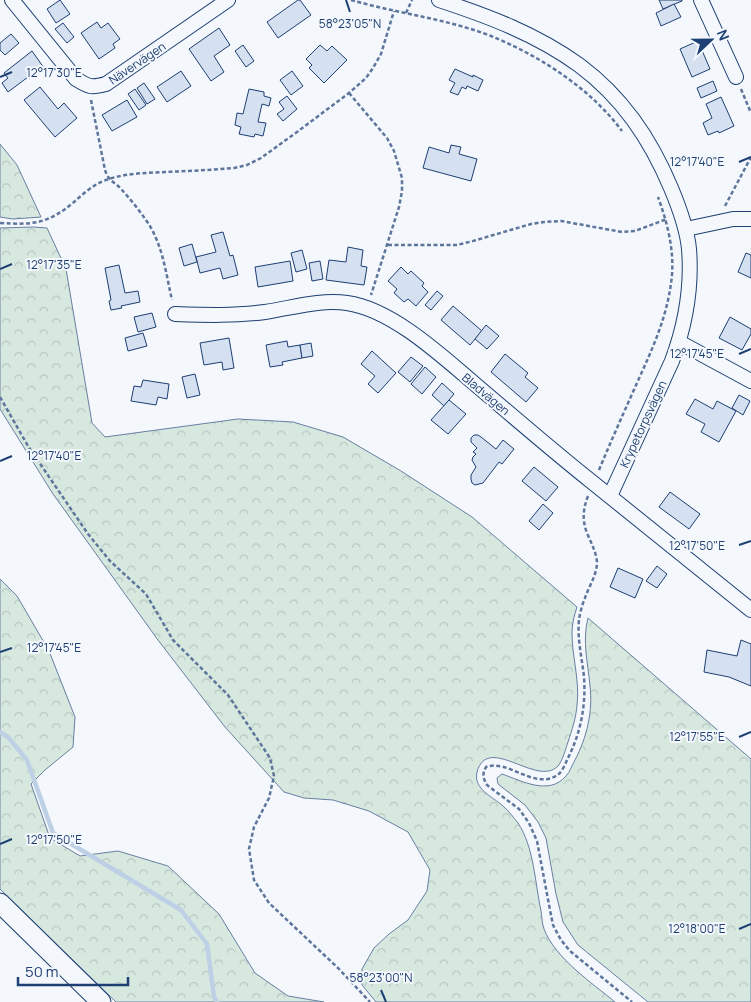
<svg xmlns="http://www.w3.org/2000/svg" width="751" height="1002" viewBox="0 0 751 1002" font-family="Manrope,sans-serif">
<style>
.forest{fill:url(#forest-crowns);stroke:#687fa3}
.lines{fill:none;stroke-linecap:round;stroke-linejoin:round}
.stream{stroke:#bed0e5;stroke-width:4.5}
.building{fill:#d5e0f0;stroke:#1d3f73}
.street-casing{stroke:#1d3f73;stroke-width:16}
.secondary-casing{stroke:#1d3f73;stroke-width:21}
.path{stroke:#5e769c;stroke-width:2.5;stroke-dasharray:4 2.5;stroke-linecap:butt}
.street{stroke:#f4f7fb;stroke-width:14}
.secondary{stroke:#f4f7fb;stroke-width:19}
.ticks{fill:none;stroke:#1d3f73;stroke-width:2}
.labels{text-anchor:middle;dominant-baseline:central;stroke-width:4;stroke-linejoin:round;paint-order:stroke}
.street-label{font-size:12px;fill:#1d3f73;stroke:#f4f7fb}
.ticks-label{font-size:12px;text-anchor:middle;fill:#1d3f73;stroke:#f4f7fb;stroke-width:4;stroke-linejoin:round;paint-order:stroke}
</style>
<defs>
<pattern id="forest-crowns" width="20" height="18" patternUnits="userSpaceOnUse" patternTransform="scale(1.25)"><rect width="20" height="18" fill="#d7e8df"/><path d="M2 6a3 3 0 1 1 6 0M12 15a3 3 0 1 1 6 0" fill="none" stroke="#b8c8c3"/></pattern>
</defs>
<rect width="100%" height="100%" fill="#f4f7fb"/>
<g class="forest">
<path d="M0 144 17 165 41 217 13 219 0 217Z"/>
<path d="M33 227 47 228 66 269 92 423 105 437 238 419 293 422 343 437 401 471 472 517 577 607C574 616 572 624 572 633 572 657 580 681 577 705 576 718 572 730 568 742 566 748 562 762 558 766 537 788 488 733 477 772 473 789 493 797 503 806 509 811 513 817 518 823 534 847 535 883 541 911 542 917 542 924 544 929 555 958 592 983 615 1002H376L362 985V969L374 948 389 934 408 920 427 891 430 870 408 832 369 811 333 800 304 798 284 792 225 727 158 640 53 494 0 409V228Z"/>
<path d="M0 579 17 596 49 651 75 717 73 747 45 770 31 784 50 838 80 856 118 851 168 866 219 914 255 973 288 996 324 1002H116L0 889Z"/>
<path d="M588 618 751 759V1002H648L578 945 563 922 556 894 546 838 538 822 525 805 498 784 497 778 502 774C522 781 549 796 566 776 570 772 572 765 575 760 587 737 593 711 590 686 588 663 582 641 588 618Z"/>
</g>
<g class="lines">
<path class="stream" d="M0 732 8 737 27 760 53 833 181 910 207 944 214 997 217 1002"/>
</g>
<g class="building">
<path d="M60 0 70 14 56 23 47 9Z"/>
<path d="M298 0H300L311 15 278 38 267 22Z"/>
<path d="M659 0H682V1L663 9Z"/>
<path d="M674 4 681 17 661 26 656 13Z"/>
<path d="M97 22 101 28 108 23 120 39 113 44 115 48 99 59 81 33Z"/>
<path d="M63 23 74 37 67 43 55 29Z"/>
<path d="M219 28 230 45 214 56 224 72 211 81 189 49Z"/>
<path d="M11 34 19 43 5 55 0 50V43Z"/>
<path d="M698 41 710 69 692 77 680 49Z"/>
<path d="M243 45 254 61 246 67 235 51Z"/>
<path d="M320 45 327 51 332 46 347 60 324 83 309 68 312 65 306 59Z"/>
<path d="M32 51 44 68 29 79 28 77 8 92 2 83 8 78 4 73Z"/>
<path d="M455 69 473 77V75L483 80 478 91 467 86 466 89 462 87 458 95 450 92 455 83 449 80Z"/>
<path d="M181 71 191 86 167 102 157 87Z"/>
<path d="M292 71 303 86 291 95 280 80Z"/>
<path d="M713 81 717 91 701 98 697 88Z"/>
<path d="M144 83 155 99 147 104 137 88Z"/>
<path d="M40 87 58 109 64 103 77 118 55 137 24 100Z"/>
<path d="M135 89 146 105 139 110 128 94Z"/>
<path d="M249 89 264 92V96L271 98 269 106 262 104 258 122 266 123 263 136 255 134 254 137 239 134 241 127 235 125 237 113 243 114Z"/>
<path d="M287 96 297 109 283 121 277 114 284 109 279 102Z"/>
<path d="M721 97 734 126 719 133 718 131 708 135 703 123 712 118 706 104Z"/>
<path d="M127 100 137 117 112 131 102 115Z"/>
<path d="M451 145 461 147 459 154 477 159 471 181 423 168 429 147 449 153Z"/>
<path d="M223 232 230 256 233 255 238 275 223 279 220 268 200 273 196 257 216 252 211 235Z"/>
<path d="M192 244 197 262 184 266 179 248Z"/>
<path d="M348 247 363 250 361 266 367 267 364 285 326 280 329 260 346 262Z"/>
<path d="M302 250 307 269 296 272 291 253Z"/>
<path d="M746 253 751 255V278L738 272Z"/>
<path d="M290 261 293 281 258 287 255 267Z"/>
<path d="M320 261 323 279 312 281 309 263Z"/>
<path d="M119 265 125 293 138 291 140 302 121 306 122 308 111 310 109 301 111 300 105 268Z"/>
<path d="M401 267 408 274 411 271 424 283 422 286 428 292 416 306 408 299 404 302 394 293 397 289 388 281Z"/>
<path d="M437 291 443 296 431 310 425 305Z"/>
<path d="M453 306 482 331 470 345 441 320Z"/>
<path d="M152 313 156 327 138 332 134 317Z"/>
<path d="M730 317 751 329V334L742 350 719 338Z"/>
<path d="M486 325 499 336 487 349 475 339Z"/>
<path d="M143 333 147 346 128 351 125 338Z"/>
<path d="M229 338 234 368 223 370 222 362 204 365 200 343Z"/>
<path d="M287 341 288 347 300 345 302 358 282 362 283 365 270 367 266 345Z"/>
<path d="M311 343 313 356 302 358 300 345Z"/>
<path d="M372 351 396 373 378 393 368 384 375 376 361 364Z"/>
<path d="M505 354 528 373 525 377 538 388 526 402 491 372Z"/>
<path d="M411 357 423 366 410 382 398 372Z"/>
<path d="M425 367 436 377 422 394 411 384Z"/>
<path d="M195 374 200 395 187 398 182 377Z"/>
<path d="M143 380 169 384 167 399 158 397 156 405 131 401 134 386 141 387Z"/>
<path d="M442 383 454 394 444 406 432 395Z"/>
<path d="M739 395 750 401 743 415 732 408Z"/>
<path d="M695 399 713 409 717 401 736 411 719 442 701 432 705 424 686 414Z"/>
<path d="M449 400 466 414 448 434 431 420Z"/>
<path d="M474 435H478L481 437 496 449 503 440 514 449 502 464 499 462 483 483 475 485 472 483 471 479V475L476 467 472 460 473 457 476 454 473 452 477 448 471 442V438Z"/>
<path d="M534 467 558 487 546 501 522 481Z"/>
<path d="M670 492 700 514 689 529 659 507Z"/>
<path d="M543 504 553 513 539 530 529 521Z"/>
<path d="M657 566 667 574 657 588 646 581Z"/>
<path d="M618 568 643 579 635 598 610 587Z"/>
<path d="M741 640 751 644V686L729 677 704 672 707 650 737 656Z"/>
</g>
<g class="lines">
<defs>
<g id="street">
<path d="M12 0 76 79C89 87 91 88 106 84L228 0"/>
<path d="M439 0C488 16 536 34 579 65 622 97 650 138 671 188 679 207 687 228 689 249 692 286 685 326 672 361L610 496"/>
<path d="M701 0 736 77"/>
<path d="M686 229 733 219H751"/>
<path d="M175 314C205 315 235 316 265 312 292 308 320 299 347 303 392 309 443 357 476 385 515 418 553 451 592 482 645 525 698 567 751 610"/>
<path d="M679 342 751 381"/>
</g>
<path id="secondary" d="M0 903 101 1002"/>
</defs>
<use href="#street" class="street-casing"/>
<use href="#secondary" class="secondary-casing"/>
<g class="path">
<path d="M351 0C366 4 381 8 396 11 428 18 460 24 491 36 540 56 590 88 622 131"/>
<path d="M406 13 412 0"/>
<path d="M741 89 751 113"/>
<path d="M349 93 387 138 394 151 402 178V191L399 207 371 295"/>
<path d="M91 100 105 170C109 182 114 181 122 190 131 200 140 211 148 223 163 246 166 274 172 300"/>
<path d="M725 206 751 157"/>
<path d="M0 223C33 225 48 224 74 202 84 193 95 183 109 179 127 173 146 173 165 172 188 171 211 170 234 168L247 165 261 158 297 132 349 93 366 78 373 68 381 54 394 11"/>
<path d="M388 245H457L473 241 531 224 544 222 561 221 622 232 635 231 667 219"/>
<path d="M0 397 28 446 88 534 110 561 146 594 173 640 228 695 270 758 274 776 269 798 254 827 249 849 254 880 269 903 338 968 370 1002"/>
<path d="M599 470C611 441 624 412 637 383 653 347 668 316 672 275 674 248 667 222 658 197"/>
<path d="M588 496C583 509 582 520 587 533 591 543 596 551 597 562 597 575 589 586 585 598 582 605 580 613 579 620 577 639 582 658 584 677 586 705 581 732 568 758 565 764 562 773 556 776 533 789 508 759 486 767 482 774 483 778 487 785L519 809 529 823 537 841 550 910 553 925 561 940 570 951 632 1002"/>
</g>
<use href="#street" class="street"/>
<use href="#secondary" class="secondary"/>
</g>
<path class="ticks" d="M346 0 350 12M0 77 12 72M739 162 751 157M0 269 12 264M739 354 751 349M0 461 12 456M739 545 751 541M0 652 12 648M739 737 751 732M0 844 12 839M739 929 751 924M381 990 386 1002"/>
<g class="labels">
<g class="street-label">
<text transform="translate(137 63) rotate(-34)">Nävervägen</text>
<text transform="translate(486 394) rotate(40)">Bladvägen</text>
<text transform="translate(643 424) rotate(-65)">Krypetorpsvägen</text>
</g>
</g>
<g class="ticks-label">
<text x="350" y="28">58°23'05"N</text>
<text x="54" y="77">12°17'30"E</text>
<text x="697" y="166">12°17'40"E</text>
<text x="54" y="269">12°17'35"E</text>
<text x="697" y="358">12°17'45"E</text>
<text x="54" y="460">12°17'40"E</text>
<text x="697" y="550">12°17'50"E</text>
<text x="54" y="652">12°17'45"E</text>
<text x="697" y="741">12°17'55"E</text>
<text x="54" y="844">12°17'50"E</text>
<text x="697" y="933">12°18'00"E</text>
<text x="381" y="982">58°23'00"N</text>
</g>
<g transform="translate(711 40) rotate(68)" stroke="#f4f7fb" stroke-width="4" paint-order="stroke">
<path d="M0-4L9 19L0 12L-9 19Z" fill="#1d3f73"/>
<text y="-8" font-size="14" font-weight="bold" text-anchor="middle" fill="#1d3f73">N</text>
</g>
<path d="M18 977v8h110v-8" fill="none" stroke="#1d3f73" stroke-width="2.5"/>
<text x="25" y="977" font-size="15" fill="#1d3f73" stroke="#f4f7fb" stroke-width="4" paint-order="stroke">50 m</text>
</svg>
